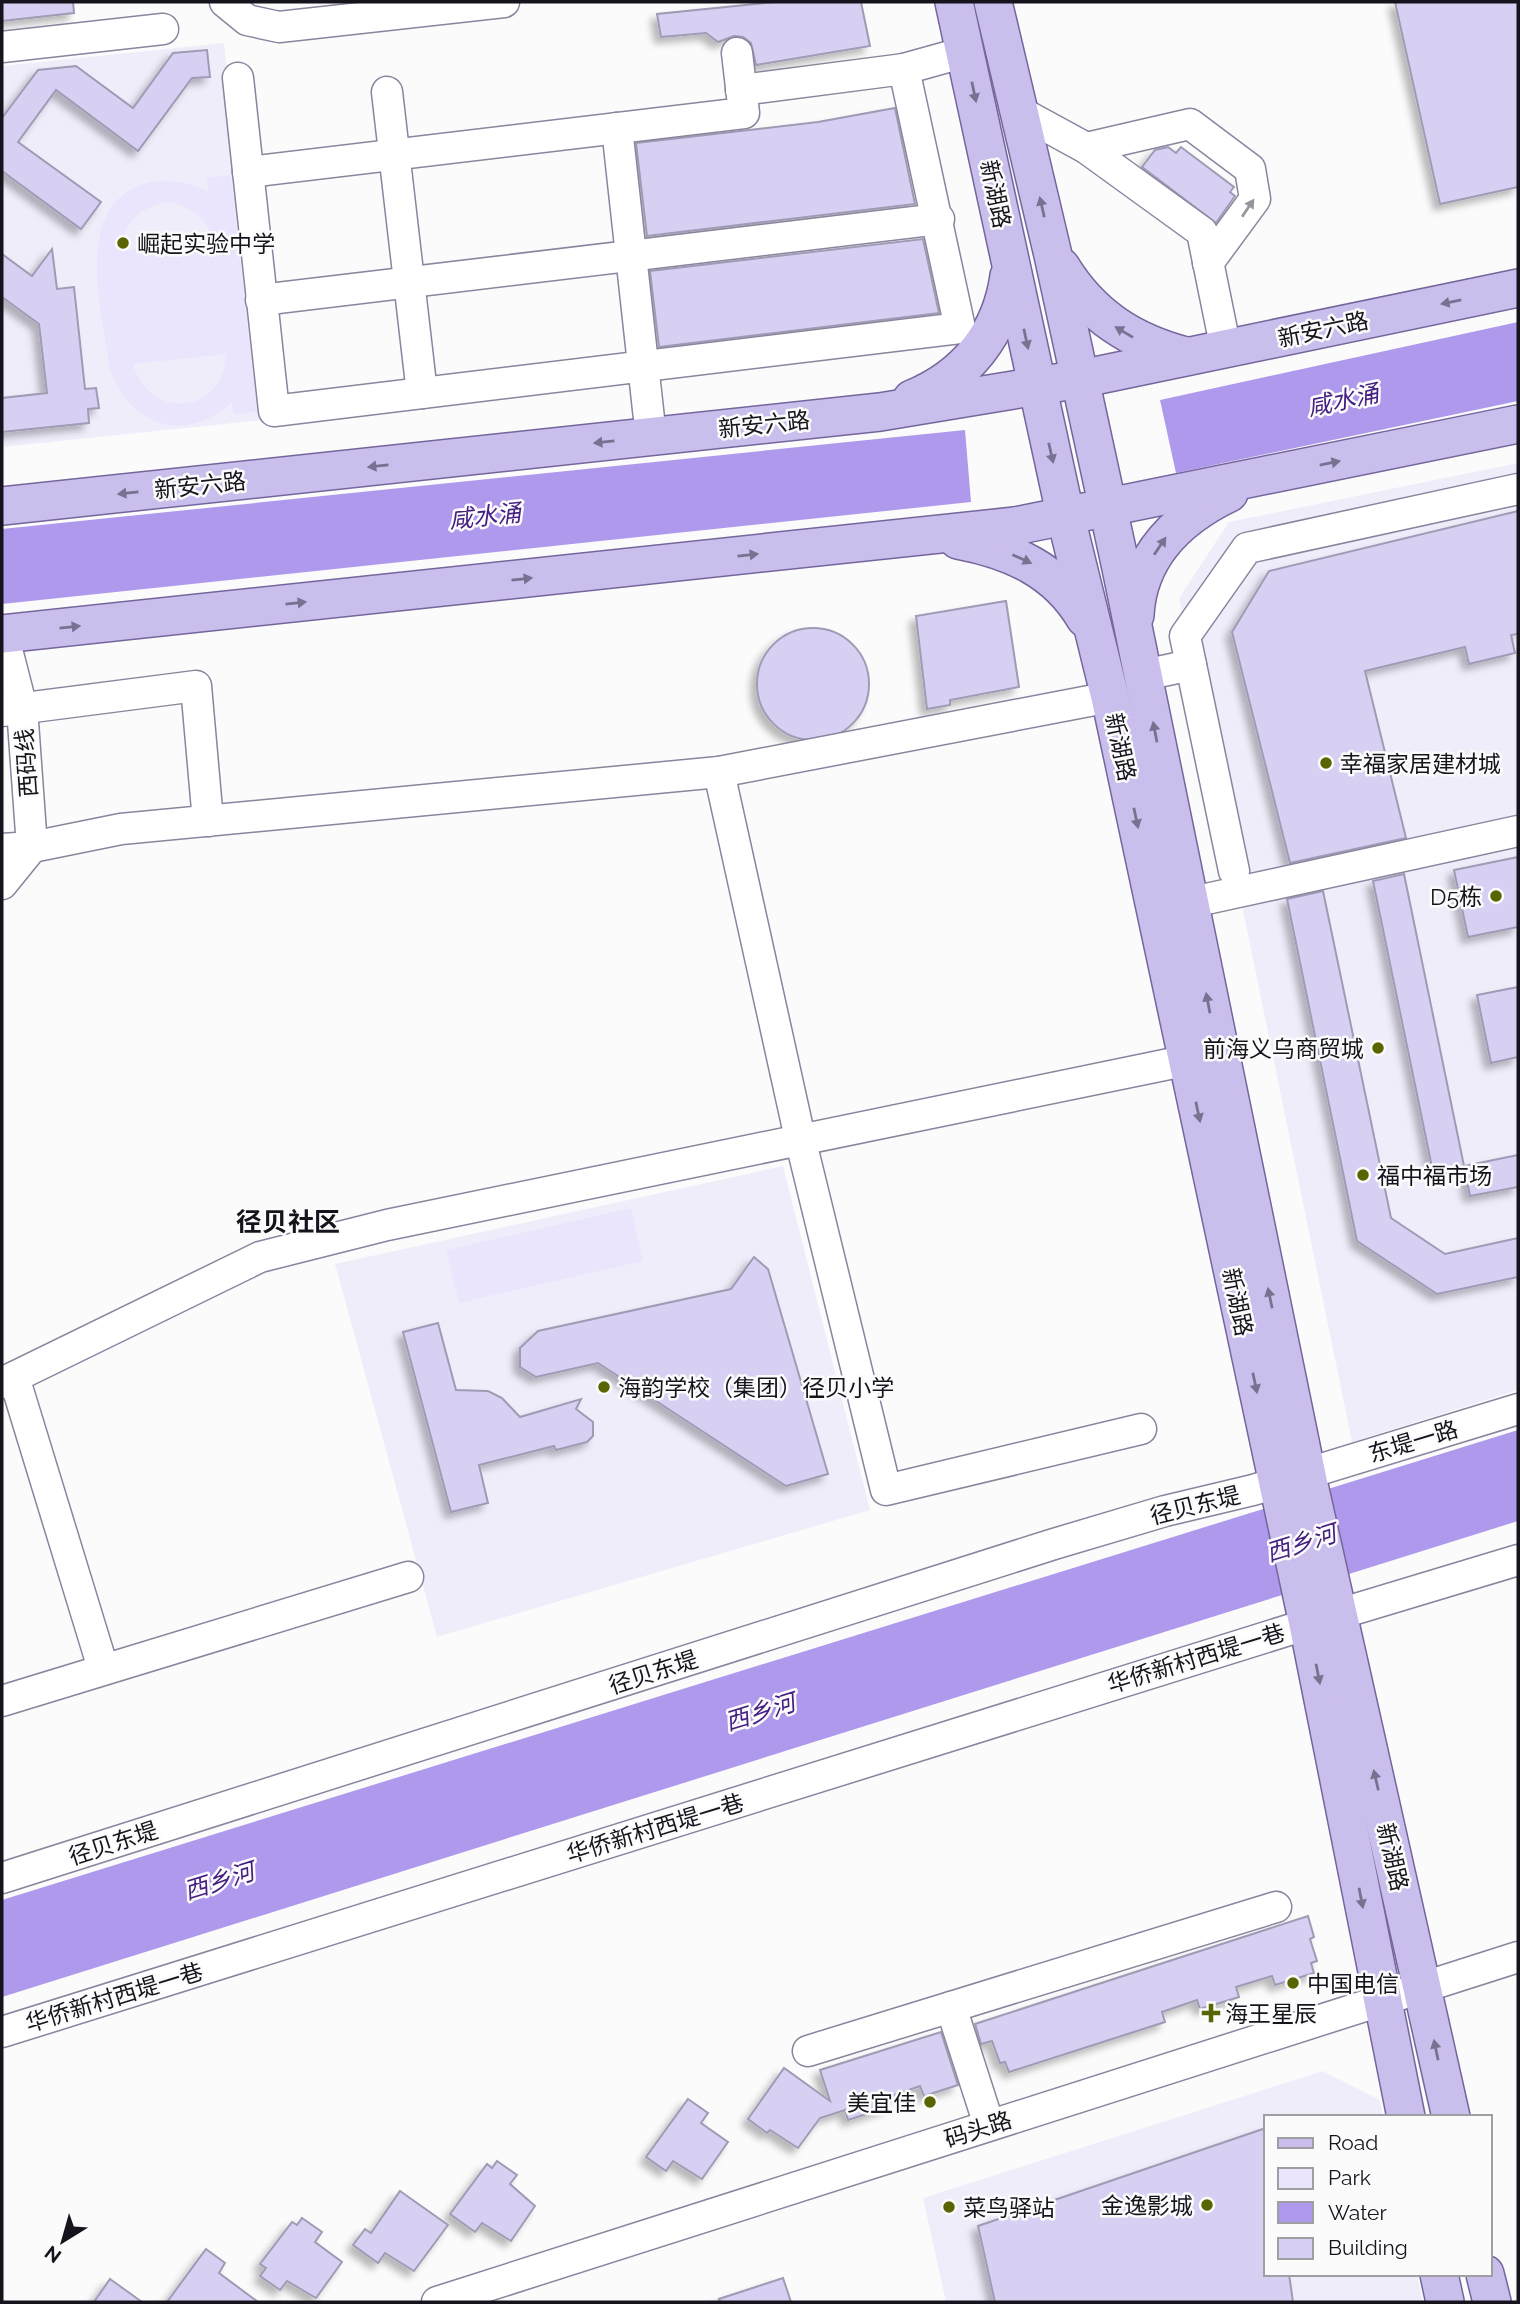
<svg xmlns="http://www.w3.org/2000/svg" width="1520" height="2304" viewBox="0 0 1520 2304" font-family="Raleway,'Noto Sans SC',sans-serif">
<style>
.built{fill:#f0edfb}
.green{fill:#eae5fd;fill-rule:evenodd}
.water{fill:#af99ed}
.building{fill:#d7d0f3;stroke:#a09ab4;stroke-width:2;filter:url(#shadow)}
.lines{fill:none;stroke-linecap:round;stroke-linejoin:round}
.minor-casing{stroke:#8a849d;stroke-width:33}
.major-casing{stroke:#74669c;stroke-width:40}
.minor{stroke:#fff;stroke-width:30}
.major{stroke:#cabeec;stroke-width:37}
.oneway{fill:#79718f}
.oneway2{fill:#969599}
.poi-dot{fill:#5b6402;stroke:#fbfbfb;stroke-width:2.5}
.labels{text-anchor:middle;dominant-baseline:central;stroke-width:5;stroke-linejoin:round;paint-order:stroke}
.street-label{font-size:23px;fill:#16131d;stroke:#fbfbfb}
.poi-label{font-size:23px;fill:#16131d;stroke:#fbfbfb;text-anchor:start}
.water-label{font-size:24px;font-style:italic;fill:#462080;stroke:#fbfbfb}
.quarter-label{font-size:26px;font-weight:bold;fill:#16131d;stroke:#fbfbfb}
</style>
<defs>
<filter id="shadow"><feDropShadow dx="-6" dy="6" stdDeviation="3.5" flood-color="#0004"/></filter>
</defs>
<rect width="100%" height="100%" fill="#fbfbfb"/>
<g class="built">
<path d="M224 43 264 420 2 447V66Z"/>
<path d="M1518 463V1390L1352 1442 1179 598 1229 522Z"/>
<path d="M783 1166 870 1510 437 1637 335 1264Z"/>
<path d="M1323 2071 1380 2100 1383 2117H1266V2274H1417L1423 2302H946L923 2198Z"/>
</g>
<g class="green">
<path d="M231 175 257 412 233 414 232 402C185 446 127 425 109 366 103 314 74 215 136 187 162 176 183 181 208 191L207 178ZM170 202C193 208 207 218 213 241L121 251C124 221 141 206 170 202ZM226 354C224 414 150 422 133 364Z"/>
<path d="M631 1208 643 1261 459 1303 446 1250Z"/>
</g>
<g class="water">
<path d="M1518 322V401L1176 473 1160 400Z"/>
<path d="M965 430 971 502 2 604V529Z"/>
<path d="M1518 1430V1521L2 1997V1900Z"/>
</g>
<g class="building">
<path d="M2 2H73L74 13 2 21Z"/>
<path d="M775 2H861L870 46 756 65 751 43 743 37 734 36 718 42 706 33 661 37 657 14Z"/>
<path d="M1395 2H1518V187L1440 204Z"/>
<path d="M207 50 210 77 192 78 138 151 56 90 18 142 101 202 81 229 2 171V118L38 70 76 66 133 108 173 53Z"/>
<path d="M895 108 915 204 647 236 636 143 818 122Z"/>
<path d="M1168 147 1176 153 1181 147 1234 187 1230 192 1235 196 1216 223 1142 167 1155 150Z"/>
<path d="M923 239 939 313 659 347 650 271Z"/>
<path d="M52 249 57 289 74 287 85 389 96 388 99 408 88 409 89 423 2 432V398L47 393 39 324 2 297V254L32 276Z"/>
<path d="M1518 511V634L1511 635 1515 653 1469 664 1465 647 1365 671 1406 838 1290 863 1232 632 1269 571Z"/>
<path d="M1006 601 1019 687 950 700V705L927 709 916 616Z"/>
<circle cx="813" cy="684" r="56"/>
<path d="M1518 857V927L1468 937 1454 870Z"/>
<path d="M1404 874 1464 1166 1433 1172 1373 881Z"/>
<path d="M1323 891 1391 1218 1445 1254 1518 1238V1277L1437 1294 1357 1241 1287 899Z"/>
<path d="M1518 987V1057L1491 1063 1477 995Z"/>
<path d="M1518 1155V1187L1470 1196 1464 1166Z"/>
<path d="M754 1257 768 1269 828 1474 786 1486 598 1363 536 1377 520 1367V1348L538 1331 731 1289Z"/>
<path d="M438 1323 456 1390 488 1391 502 1398 520 1417 581 1399 576 1409 593 1422V1436L587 1442 556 1450 554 1446 479 1465 488 1503 451 1512 403 1332Z"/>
<path d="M1308 1916 1314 1937 1310 1939 1317 1961 1311 1963 1314 1973 1275 1985 1272 1976 1236 1987 1239 1997 1200 2009 1197 2000 1162 2012 1165 2022 1009 2072 1005 2062 1000 2063 992 2041 981 2044 975 2024Z"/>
<path d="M941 2032 958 2085 924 2096 920 2086 885 2098 888 2107 848 2120 845 2110 820 2118 798 2148 770 2130 767 2133 748 2119 784 2068 830 2101 820 2070Z"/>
<path d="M688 2099 708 2113 701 2123 728 2142 702 2179 673 2161 666 2171 646 2157Z"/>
<path d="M1266 2128V2274H1289L1293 2302H995L978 2226Z"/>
<path d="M497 2161 517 2175 510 2184 535 2206 511 2241 482 2223 475 2232 450 2214 487 2164 492 2168Z"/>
<path d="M400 2191 448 2225 414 2271 385 2253 378 2263 353 2245 365 2229 371 2233Z"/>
<path d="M302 2218 322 2232 315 2242 342 2262 316 2298 287 2281 280 2290 260 2276 266 2268 260 2264 292 2222 297 2225Z"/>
<path d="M206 2249 225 2263 219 2273 258 2302H167Z"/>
<path d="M783 2278 791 2302H720L719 2299Z"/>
<path d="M110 2279 142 2302H94Z"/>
</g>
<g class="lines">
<defs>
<g id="minor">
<path d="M225 2 247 20 279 27 504 2"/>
<path d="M2 47 163 29"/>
<path d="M238 78 274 411 960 328 904 69"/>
<path d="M741 90 904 69 965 52"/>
<path d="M387 92 422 393"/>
<path d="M1020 112 1086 148 1202 232 1226 350"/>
<path d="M617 128 651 437"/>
<path d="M1086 148 1190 124 1250 169 1255 199 1208 263"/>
<path d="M248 172 744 113 737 53"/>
<path d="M261 300 939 219"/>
<path d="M1144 675 1191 665"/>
<path d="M2 711 196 686 208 821"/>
<path d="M719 772 800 1138 886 1490 1141 1429"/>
<path d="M2 849 32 847 121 829 719 772 1110 697"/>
<path d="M1234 871 1185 636 1247 548 1518 489"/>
<path d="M2 884 32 847 22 708 3 634"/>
<path d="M1188 903 1518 831"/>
<path d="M14 1377 103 1668"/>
<path d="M2 1383 260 1257 387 1225 1208 1056"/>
<path d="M1339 1614 1518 1560"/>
<path d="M2 1701 408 1577"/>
<path d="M2 1878 1054 1544 1165 1511 1253 1490 1518 1409"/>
<path d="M951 2007 989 2125"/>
<path d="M2 2032 1308 1624"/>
<path d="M808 2051 1276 1907"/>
<path d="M437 2302 1518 1957"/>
</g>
<g id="major">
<path d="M954 2 1066 518 1110 697 1308 1624 1406 2117"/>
<path d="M993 2 1053 255 1121 568 1309 1485 1451 2117"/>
<path d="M1061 267C1091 316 1132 342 1186 356"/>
<path d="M912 399C966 377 1001 334 1009 276"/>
<path d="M2 506 880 412 1080 379 1518 288"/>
<path d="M958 540C1011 550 1057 570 1085 618"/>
<path d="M1135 615C1138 556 1179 517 1229 493"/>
<path d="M2 634 1015 526 1518 424"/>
<path d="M1439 2274 1445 2302"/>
<path d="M1485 2274 1492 2302"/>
</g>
</defs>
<use href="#minor" class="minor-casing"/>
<use href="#major" class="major-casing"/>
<use href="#minor" class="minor"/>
<use href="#major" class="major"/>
</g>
<defs><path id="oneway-solid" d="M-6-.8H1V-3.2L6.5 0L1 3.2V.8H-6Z" transform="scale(1.75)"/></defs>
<g class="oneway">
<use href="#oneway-solid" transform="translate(974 92) rotate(78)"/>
<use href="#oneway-solid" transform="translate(1042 207) rotate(-103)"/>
<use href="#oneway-solid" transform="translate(1451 302) rotate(168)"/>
<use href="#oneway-solid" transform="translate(1124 332) rotate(-149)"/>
<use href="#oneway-solid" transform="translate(1026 339) rotate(78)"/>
<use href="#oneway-solid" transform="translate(604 442) rotate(174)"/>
<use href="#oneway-solid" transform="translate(1051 453) rotate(77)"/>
<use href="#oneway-solid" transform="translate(1330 463) rotate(-11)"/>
<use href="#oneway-solid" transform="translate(378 466) rotate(174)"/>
<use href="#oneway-solid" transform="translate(128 493) rotate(174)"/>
<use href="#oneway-solid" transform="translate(1160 546) rotate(-56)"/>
<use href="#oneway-solid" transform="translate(748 555) rotate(-6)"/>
<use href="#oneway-solid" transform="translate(1022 559) rotate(24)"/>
<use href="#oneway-solid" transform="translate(522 579) rotate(-6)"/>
<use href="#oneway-solid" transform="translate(296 603) rotate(-6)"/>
<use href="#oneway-solid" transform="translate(70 627) rotate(-6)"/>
<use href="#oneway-solid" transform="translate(1155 732) rotate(-101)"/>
<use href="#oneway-solid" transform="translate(1136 818) rotate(78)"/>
<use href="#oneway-solid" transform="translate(1208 1003) rotate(-101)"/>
<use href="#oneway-solid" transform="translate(1198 1112) rotate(78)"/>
<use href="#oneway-solid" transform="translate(1270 1298) rotate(-102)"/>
<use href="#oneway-solid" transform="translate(1255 1383) rotate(78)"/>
<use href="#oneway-solid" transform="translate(1318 1674) rotate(79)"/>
<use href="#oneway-solid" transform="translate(1376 1780) rotate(-103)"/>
<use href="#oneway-solid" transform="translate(1361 1898) rotate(79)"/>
<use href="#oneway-solid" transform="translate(1436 2050) rotate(-102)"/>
</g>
<use class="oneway2" href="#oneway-solid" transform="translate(1248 208) rotate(-56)"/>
<g class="poi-dot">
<circle cx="123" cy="243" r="7"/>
<circle cx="1326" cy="763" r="7"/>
<circle cx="1496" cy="896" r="7"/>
<circle cx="1378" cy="1048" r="7"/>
<circle cx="1363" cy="1175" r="7"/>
<circle cx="604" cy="1387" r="7"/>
<circle cx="1293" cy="1983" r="7"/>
<path d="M1207.5 2002.5h7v7h7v7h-7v7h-7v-7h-7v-7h7z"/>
<circle cx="930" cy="2102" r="7"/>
<circle cx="1207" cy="2205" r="7"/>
<circle cx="949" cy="2207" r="7"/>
</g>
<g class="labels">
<g class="street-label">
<text transform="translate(996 194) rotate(78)">新湖路</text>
<text transform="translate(1323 329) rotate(-12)">新安六路</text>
<text transform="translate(764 424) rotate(-6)">新安六路</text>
<text transform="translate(200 485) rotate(-6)">新安六路</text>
<text transform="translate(1121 747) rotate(78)">新湖路</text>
<text transform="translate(26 763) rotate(-94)">西码线</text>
<text transform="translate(1238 1302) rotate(78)">新湖路</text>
<text transform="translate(1413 1441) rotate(-17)">东堤一路</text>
<text transform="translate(1195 1505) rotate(-14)">径贝东堤</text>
<text transform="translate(1196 1658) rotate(-17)">华侨新村西堤一巷</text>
<text transform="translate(653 1672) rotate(-18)">径贝东堤</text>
<text transform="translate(655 1828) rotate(-17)">华侨新村西堤一巷</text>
<text transform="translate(113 1843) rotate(-18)">径贝东堤</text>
<text transform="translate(1393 1857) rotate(77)">新湖路</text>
<text transform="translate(114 1997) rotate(-17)">华侨新村西堤一巷</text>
<text transform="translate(978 2129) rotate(-18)">码头路</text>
</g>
<g class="poi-label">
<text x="137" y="243">崛起实验中学</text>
<text x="1340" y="763">幸福家居建材城</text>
<text x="1482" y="896" text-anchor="end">D5栋</text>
<text x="1364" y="1048" text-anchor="end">前海义乌商贸城</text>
<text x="1377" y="1175">福中福市场</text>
<text x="618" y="1387">海韵学校（集团）径贝小学</text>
<text x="1307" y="1983">中国电信</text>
<text x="1225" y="2013">海王星辰</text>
<text x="916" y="2102" text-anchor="end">美宜佳</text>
<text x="1193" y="2205" text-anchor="end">金逸影城</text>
<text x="963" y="2207">菜鸟驿站</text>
</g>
<g class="water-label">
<text transform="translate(1343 400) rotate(-12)">咸水涌</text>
<text transform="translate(485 516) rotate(-6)">咸水涌</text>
<text transform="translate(1301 1543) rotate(-17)">西乡河</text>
<text transform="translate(760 1712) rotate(-17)">西乡河</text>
<text transform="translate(219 1881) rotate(-17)">西乡河</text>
</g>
<g class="quarter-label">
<text x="288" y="1222">径贝社区</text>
</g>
</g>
<rect width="1520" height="2304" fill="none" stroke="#16131d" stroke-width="7"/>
<rect x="1264" y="2115" width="228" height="161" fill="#fbfbfb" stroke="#9f9ea2" stroke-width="2"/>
<rect x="1278" y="2138" width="35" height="10" fill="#cabeec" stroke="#9f9ea2" stroke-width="2"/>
<text x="1328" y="2150" font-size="21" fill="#16131d">Road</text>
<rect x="1278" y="2168" width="35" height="21" fill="#eae5fd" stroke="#9f9ea2" stroke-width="2"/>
<text x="1328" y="2185" font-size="21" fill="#16131d">Park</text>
<rect x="1278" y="2202" width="35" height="21" fill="#af99ed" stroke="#9f9ea2" stroke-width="2"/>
<text x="1328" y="2220" font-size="21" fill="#16131d">Water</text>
<rect x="1278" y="2238" width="35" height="21" fill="#d7d0f3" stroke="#9f9ea2" stroke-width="2"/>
<text x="1328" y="2255" font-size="21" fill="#16131d">Building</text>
<g transform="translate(63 2241) rotate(217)" stroke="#fbfbfb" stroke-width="5" paint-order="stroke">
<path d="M0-5L12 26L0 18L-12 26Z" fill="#16131d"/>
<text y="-10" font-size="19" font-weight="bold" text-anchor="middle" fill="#16131d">N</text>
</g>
</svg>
